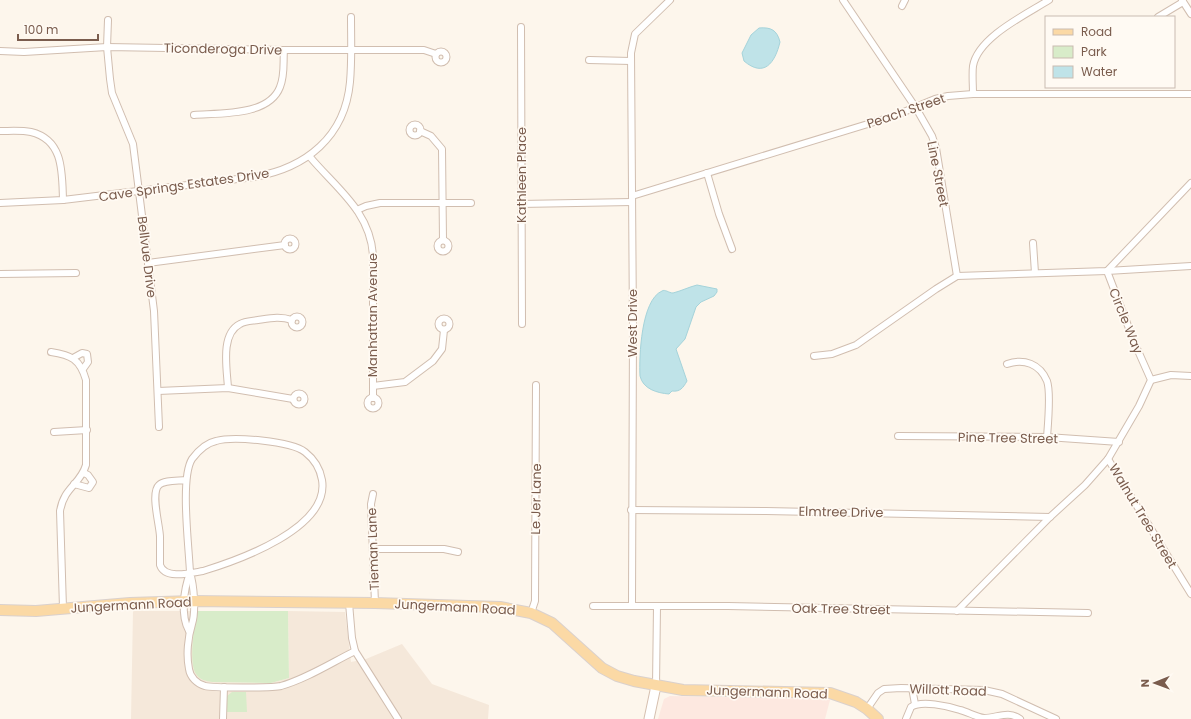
<svg xmlns="http://www.w3.org/2000/svg" width="1191" height="719" viewBox="0 0 1191 719" font-family="Poppins,sans-serif">
<style>
.residential{fill:#f5e8da}
.commercial{fill:#fde8e0}
.green{fill:#d8ecc9}
.water{fill:#bfe3e8;stroke:#a5d3da}
.lines{fill:none;stroke-linecap:round;stroke-linejoin:round}
.street-casing{stroke:#d1beb0;stroke-width:8}
.secondary-casing{stroke:#d6c0b0;stroke-width:11}
.primary-casing{stroke:#dad1cd;stroke-width:12}
.street{stroke:#fff;stroke-width:6}
.secondary{stroke:#fff;stroke-width:9}
.primary{stroke:#fbd9a5;stroke-width:10}
.labels{text-anchor:middle;dominant-baseline:central;stroke-width:3.5;stroke-linejoin:round;paint-order:stroke}
.street-label{font-size:13px;fill:#7a5c4d;stroke:#fffaf3}
</style>
<rect width="100%" height="100%" fill="#fdf6ec"/>
<path class="residential" d="M133 611H196L194 644 212 682 271 683 289 678 288 611 345 612 351 662 366 659 402 644 432 684 489 705 488 719H131Z"/>
<path class="commercial" d="M670 696 820 699 830 700 825 719H658L664 699Z"/>
<g class="green">
<path d="M196 611H288L289 678 271 683 212 682C206 681 200 680 196 674 188 662 195 625 196 611Z"/>
<path d="M232 692H246L247 712H226L227 696Z"/>
</g>
<g class="water">
<path d="M759 28C771 27 777 30 780 42 775 63 764 78 744 61L742 53 751 35Z"/>
<path d="M697 285 717 289V292L714 296 701 302 696 307 685 339 676 349 687 381C683 388 680 392 672 391L669 394C657 393 643 389 640 376 639 357 641 300 662 291 665 289 669 293 673 293 681 291 689 287 697 285Z"/>
</g>
<g class="lines">
<defs>
<g id="street">
<path d="M843 0 916 108 932 136 936 148 957 276"/>
<path d="M1182 0 1191 14"/>
<path d="M902 6 905 0"/>
<path d="M1158 17 1183 2"/>
<path d="M108 20 107 47 110 79 112 93 133 144 154 311 159 427"/>
<path d="M521 27 522 324"/>
<path d="M0 51 24 52 107 47 284 50H424L436 54"/>
<circle cx="441" cy="57" r="5.5"/>
<path d="M589 60 631 61"/>
<path d="M973 94C973 85 972 74 973 66 978 37 1027 14 1049 0"/>
<path d="M194 115C221 113 269 116 280 87 285 75 283 62 284 50"/>
<circle cx="415" cy="130" r="5.5"/>
<path d="M0 131C10 131 21 130 31 132 64 140 62 173 63 200"/>
<path d="M420 131 431 136 442 149 443 240"/>
<path d="M310 157C336 188 370 211 373 255V398"/>
<path d="M707 173 719 214 732 249"/>
<path d="M632 196 894 116 935 99 948 96 973 94H1191"/>
<path d="M0 203 63 200 254 177C306 168 345 137 350 82 352 60 351 39 351 17"/>
<path d="M520 204 632 202"/>
<path d="M357 210 366 206 380 203H471"/>
<circle cx="290" cy="244" r="5.5"/>
<circle cx="443" cy="246" r="5.5"/>
<path d="M1033 243 1035 273"/>
<path d="M148 263 285 245"/>
<path d="M1107 271 1191 183"/>
<path d="M0 274 76 273"/>
<circle cx="297" cy="322" r="5.5"/>
<circle cx="444" cy="324" r="5.5"/>
<path d="M51 352C71 355 80 359 86 380V465C80 485 64 487 60 511L63 608"/>
<path d="M814 356 832 354 856 345 936 289 957 276 1107 271 1191 266"/>
<path d="M73 358 82 353 87 354 88 362 83 369"/>
<path d="M1007 364C1024 358 1040 364 1047 381 1051 392 1048 424 1047 437"/>
<path d="M1151 380 1171 375 1191 376"/>
<path d="M373 386 405 382 433 361 442 349 444 330"/>
<path d="M228 388C227 369 220 334 240 324 245 321 252 321 258 320 271 318 280 316 292 320"/>
<path d="M158 391 228 388 293 399"/>
<circle cx="299" cy="399" r="5.5"/>
<circle cx="373" cy="403" r="5.5"/>
<path d="M54 432 87 430"/>
<path d="M898 436 1047 437 1119 442"/>
<path d="M1108 459 1191 594"/>
<path d="M186 480C178 481 164 480 159 485 150 493 160 526 160 537 160 546 160 555 160 565 165 580 191 573 203 571 239 560 330 528 322 480 320 468 314 459 305 452 291 441 233 436 216 441 206 443 198 451 192 459 180 478 189 547 190 573 194 585 196 612 192 624 188 637 186 655 189 669 190 677 197 684 205 686 212 688 273 688 281 686 306 679 331 663 355 651"/>
<path d="M74 484 89 488 93 482 88 475 84 473"/>
<path d="M373 494 371 504 375 603"/>
<path d="M631 510 766 511 1050 517"/>
<path d="M373 549H444L458 552"/>
<path d="M349 603 352 638 355 651 398 719"/>
<path d="M632 605 633 328 631 53 635 34 670 0"/>
<path d="M593 606H728L1088 613"/>
<path d="M957 611 1050 517 1085 485 1108 459 1139 406 1151 380 1135 344 1107 271"/>
<path d="M531 613 535 601 536 385"/>
<path d="M189 631C180 615 184 589 190 573"/>
<path d="M656 686 657 606"/>
<path d="M912 688 915 704"/>
<path d="M867 709 878 693 884 689 901 688 984 690 1002 694 1056 719"/>
<path d="M223 719 224 687"/>
<path d="M906 719 911 707C921 700 948 706 960 710 968 712 976 717 984 718 997 718 1008 710 1020 719"/>
</g>
<path id="secondary" d="M649 719 656 686"/>
<path id="primary" d="M0 610 36 611 130 603 193 601 375 603 500 607 531 613 552 623 602 668 617 676 634 681 683 690 830 693 856 702 867 709 878 719"/>
</defs>
<use href="#street" class="street-casing"/>
<use href="#secondary" class="secondary-casing"/>
<use href="#primary" class="primary-casing"/>
<use href="#street" class="street"/>
<use href="#secondary" class="secondary"/>
<use href="#primary" class="primary"/>
</g>
<g class="labels">
<g class="street-label">
<text transform="translate(223 49) rotate(1)">Ticonderoga Drive</text>
<text transform="translate(906 111) rotate(-19)">Peach Street</text>
<text transform="translate(938 174) rotate(79)">Line Street</text>
<text transform="translate(521 175) rotate(-90)">Kathleen Place</text>
<text transform="translate(184 185) rotate(-8)">Cave Springs Estates Drive</text>
<text transform="translate(147 257) rotate(83)">Bellvue Drive</text>
<text transform="translate(372 315) rotate(-90)">Manhattan Avenue</text>
<text transform="translate(1126 321) rotate(68)">Circle Way</text>
<text transform="translate(632 323) rotate(-90)">West Drive</text>
<text transform="translate(1008 438) rotate(1)">Pine Tree Street</text>
<text transform="translate(536 499) rotate(-89)">Le Jer Lane</text>
<text transform="translate(841 512) rotate(1)">Elmtree Drive</text>
<text transform="translate(1143 516) rotate(59)">Walnut Tree Street</text>
<text transform="translate(373 549) rotate(-92)">Tieman Lane</text>
<text transform="translate(131 605) rotate(-3)">Jungermann Road</text>
<text transform="translate(455 607) rotate(3)">Jungermann Road</text>
<text transform="translate(841 609) rotate(1)">Oak Tree Street</text>
<text transform="translate(948 690) rotate(2)">Willott Road</text>
<text transform="translate(767 692) rotate(2)">Jungermann Road</text>
</g>
</g>
<rect x="1045" y="16" width="130" height="72" fill="#fffaf3" stroke="#cabbb1"/>
<rect x="1053" y="29" width="20" height="6" fill="#fbd9a5" stroke="#cabbb1"/>
<text x="1081" y="36" font-size="12" fill="#7a5c4d">Road</text>
<rect x="1053" y="46" width="20" height="12" fill="#d8ecc9" stroke="#cabbb1"/>
<text x="1081" y="56" font-size="12" fill="#7a5c4d">Park</text>
<rect x="1053" y="66" width="20" height="12" fill="#bfe3e8" stroke="#cabbb1"/>
<text x="1081" y="76" font-size="12" fill="#7a5c4d">Water</text>
<g transform="translate(1155 683) rotate(269)" stroke="#fffaf3" stroke-width="3" paint-order="stroke">
<path d="M0-3L7 15L0 10L-7 15Z" fill="#7a5c4d"/>
<text y="-6" font-size="11" font-weight="bold" text-anchor="middle" fill="#7a5c4d">N</text>
</g>
<path d="M18 34v6h80v-6" fill="none" stroke="#7a5c4d" stroke-width="2"/>
<text x="24" y="34" font-size="12" fill="#7a5c4d" stroke="#fffaf3" stroke-width="3" paint-order="stroke">100 m</text>
</svg>
